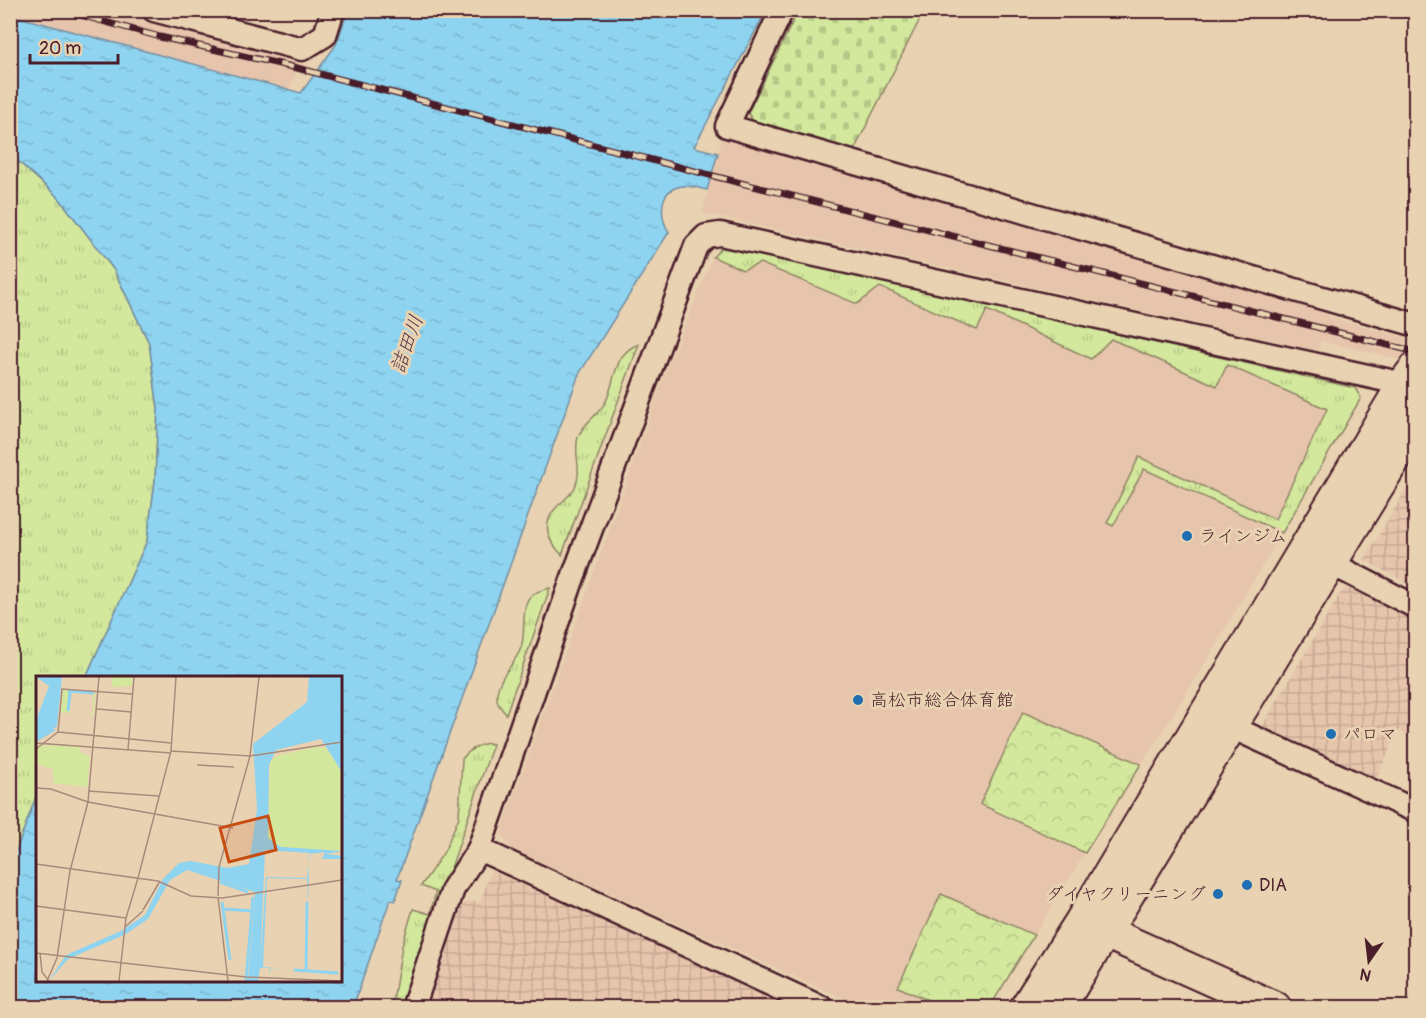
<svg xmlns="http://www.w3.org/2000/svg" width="1426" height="1018" viewBox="0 0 1426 1018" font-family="Pangolin,'Klee One',sans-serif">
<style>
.built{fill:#e6c5ac}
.industrial{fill:url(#industrial-grid)}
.grass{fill:url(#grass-tufts);stroke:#8e8464;stroke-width:1.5}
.forest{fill:url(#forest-crowns);stroke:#8e8464;stroke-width:1.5}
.cemetery{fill:url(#cemetery-stones);stroke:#8e8464;stroke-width:1.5}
.water{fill:url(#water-ripples);stroke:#738ca1;stroke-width:1.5}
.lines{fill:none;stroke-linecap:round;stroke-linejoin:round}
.street-casing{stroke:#4a1f2b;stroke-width:27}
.secondary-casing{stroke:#4a1f2b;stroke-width:36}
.street{stroke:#e8d2b1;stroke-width:22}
.secondary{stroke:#e8d2b1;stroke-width:32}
.rail-casing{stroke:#4a1f2b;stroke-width:7}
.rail{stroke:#e8d2b1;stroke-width:4.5;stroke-dasharray:14;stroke-linecap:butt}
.poi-dot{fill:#1f6fb2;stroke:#e8d2b1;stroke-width:2}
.labels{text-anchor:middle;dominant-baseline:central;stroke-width:6;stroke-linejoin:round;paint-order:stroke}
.poi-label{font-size:18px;fill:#4a1f2b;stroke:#e8d2b1;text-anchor:start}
.water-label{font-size:20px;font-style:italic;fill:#543a49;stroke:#e8d2b1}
.inset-river{fill:none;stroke:#8ed4f0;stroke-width:3}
.inset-road{fill:none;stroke:#a98a7b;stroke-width:1.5}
.view{fill:#c84d12;fill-opacity:0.15;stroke:#c84d12;stroke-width:3}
.inset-edge{fill:none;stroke:#4a1f2b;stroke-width:3}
</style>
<defs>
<pattern id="industrial-grid" width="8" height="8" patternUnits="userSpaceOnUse" patternTransform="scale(1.5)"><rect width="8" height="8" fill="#e6c5ac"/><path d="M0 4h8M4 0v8" fill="none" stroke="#c7a994"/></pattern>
<pattern id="grass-tufts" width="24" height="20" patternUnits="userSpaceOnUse" patternTransform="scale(1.5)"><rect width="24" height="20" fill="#d3e89d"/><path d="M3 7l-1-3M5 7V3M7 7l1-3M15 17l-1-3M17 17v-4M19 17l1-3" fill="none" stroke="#b7c787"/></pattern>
<pattern id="forest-crowns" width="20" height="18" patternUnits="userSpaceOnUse" patternTransform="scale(1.5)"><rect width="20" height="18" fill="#d3e89d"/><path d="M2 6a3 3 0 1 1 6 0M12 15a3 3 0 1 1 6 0" fill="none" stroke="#b7c787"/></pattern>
<pattern id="cemetery-stones" width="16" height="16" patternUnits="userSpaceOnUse" patternTransform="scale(1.5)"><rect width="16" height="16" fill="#d3e89d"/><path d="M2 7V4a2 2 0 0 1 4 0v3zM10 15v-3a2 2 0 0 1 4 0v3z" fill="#b7c787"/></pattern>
<pattern id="water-ripples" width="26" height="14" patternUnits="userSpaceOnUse" patternTransform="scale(1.5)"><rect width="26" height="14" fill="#8ed4f0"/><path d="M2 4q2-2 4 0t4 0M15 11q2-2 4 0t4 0" fill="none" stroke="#7cb6ce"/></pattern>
</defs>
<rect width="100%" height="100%" fill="#e8d2b1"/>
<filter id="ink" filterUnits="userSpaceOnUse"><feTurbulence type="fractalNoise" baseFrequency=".0167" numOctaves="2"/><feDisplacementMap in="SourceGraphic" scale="12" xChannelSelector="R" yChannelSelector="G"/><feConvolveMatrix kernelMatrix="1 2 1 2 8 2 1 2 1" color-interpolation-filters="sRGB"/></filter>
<g filter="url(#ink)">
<g class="built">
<path d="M10 11H116L302 57 289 91 16 17 11 15Z"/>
<path d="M722 138 1332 306 1329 317 1415 340V363L1321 341 1318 351 702 213Z"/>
<path d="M722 247H735L1355 388 1361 398 1199 673 1085 853 990 1007H863L511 849 501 832 669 363 713 257Z"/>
</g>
<g class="industrial">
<path d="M1415 474V587L1364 560Z"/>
<path d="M1346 584 1415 618V738L1398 731 1376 779 1261 728Z"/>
<path d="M491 871 794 1007 425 1008 456 911 469 901 480 903Z"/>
</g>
<g class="grass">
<path d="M11 155 59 198 114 270 149 343 158 408 155 481 147 541 86 677 38 678 37 794 11 865Z"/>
<path d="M722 247H735L1355 388 1361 398 1282 533 1144 469 1113 526 1107 523 1139 457 1275 519 1327 409 1227 365 1217 386 1111 339 1091 359 987 310 977 330 880 287 857 304 760 263 743 270 713 257Z"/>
<path d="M639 344 562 555C554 546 545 536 548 523 551 506 568 501 575 487 583 470 573 454 578 437 584 422 599 415 606 401 616 380 613 353 639 344Z"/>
<path d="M550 588 506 714C500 707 496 703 497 693 499 676 515 664 521 648 526 634 521 608 529 598 534 592 542 590 550 588Z"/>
<path d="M488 743 493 744 404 1007 392 1008 402 946 413 909 430 914 436 892 421 886 444 852 459 817 462 759C469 750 477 745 488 743Z"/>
</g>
<g class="forest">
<path d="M1023 712 1141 764 1085 853 980 804Z"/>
<path d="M941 894 1034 935 990 1007H944L898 987Z"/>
</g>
<path class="cemetery" d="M798 11H924L853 152 755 124 748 113Z"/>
<path class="water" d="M348 11H766L694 147 718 153 707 190C698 188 687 184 678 187 658 192 660 218 669 232L579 374 397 879 402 880 395 901 390 900 353 1007H11V865L37 794 38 980H340V678L86 677 147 541 155 481 158 408 149 343 114 270 59 198 11 155V15L301 93 336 45Z"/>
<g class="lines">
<defs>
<g id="street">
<path d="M154 10 302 49 325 35 333 10"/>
<path d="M782 10 727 126 1416 325"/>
<path d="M1330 563 1416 607"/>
<path d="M1229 726 1416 811"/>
<path d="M479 849 822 1008"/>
<path d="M413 1008 453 889 479 849 571 583 696 246 706 236 720 234 1404 384"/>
</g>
<g id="secondary">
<path d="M1085 923 1275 1008"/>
<path d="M1026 1008 1081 922 1404 384 1416 368"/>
<path d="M1058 1008 1416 423"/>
</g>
</defs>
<use href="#street" class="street-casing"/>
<use href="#secondary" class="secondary-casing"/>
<use href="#street" class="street"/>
<use href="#secondary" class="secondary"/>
<defs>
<path id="rail" d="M62 10 160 37 297 68 733 181 1416 352"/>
</defs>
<use href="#rail" class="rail-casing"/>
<use href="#rail" class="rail"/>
</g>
</g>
<g class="poi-dot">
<circle cx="1187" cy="536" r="6"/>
<circle cx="858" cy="700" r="6"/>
<circle cx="1331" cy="734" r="6"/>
<circle cx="1247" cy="885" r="6"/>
<circle cx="1218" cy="894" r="6"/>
</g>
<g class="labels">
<g class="poi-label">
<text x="1199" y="536">ラインジム</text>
<text x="870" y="700">高松市総合体育館</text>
<text x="1343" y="734">パロマ</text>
<text x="1259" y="885">DIA</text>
<text x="1206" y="894" text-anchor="end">ダイヤクリーニング</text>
</g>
<g class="water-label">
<text transform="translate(407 344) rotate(-70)">詰田川</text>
</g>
</g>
<g transform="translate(36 676)">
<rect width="306" height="306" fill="#e8d2b1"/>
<path d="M27 14 59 16 58 39H51L57 37V18L35 16 33 37 25 36ZM280 71 290 72 306 94V175L243 171 232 162 234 86 240 80Z" fill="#d3e89d"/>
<path d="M76 1H97L96 10 76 11ZM5 69 44 71V76L54 81 51 111 17 107V93L0 88V75Z" fill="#d3e89d"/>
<path d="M0 1H26L21 50 17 53 20 54 0 66V44L13 10ZM273 1H306V96L285 63 240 74 233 89 232 162 245 171 306 175 290 178 306 180V183H286L289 176 273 178 272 227 271 203 231 202 227 291 259 294 235 292 233 300 234 292H224L222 305H212L219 216 151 194 134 204 112 243 90 258 32 283 13 305 30 279 85 255 109 239 127 203 143 187 155 185 191 192 213 188 221 133 217 68 271 26ZM229 174 274 177 271 202 230 201 224 291Z" fill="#8ed4f0" fill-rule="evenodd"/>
<path class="inset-river" d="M32 15 58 17M32 35 34 16M184 206 212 216M186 226 194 284M188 233 216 235M258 294 302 297M270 295 271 226M210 305 217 221"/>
<path class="inset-road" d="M61 33 95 36M22 56 135 67M22 56 26 13 96 18M0 67 135 77M0 73 22 56M92 74 98 1M135 75 140 1M161 89 198 91M0 112 15 113 52 126 197 152M52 115 123 120M0 188 122 205 155 220 186 222 306 204M102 202 135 75 214 80 223 1M182 220 183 191 214 80 306 66M182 221 192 305M0 230 90 242M107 234 124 205M89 251 107 235M0 277 210 301 306 305M4 277 6 296 13 305M11 305 21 282 34 195 52 126 63 1M83 305 90 242 102 202"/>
<path class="view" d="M232 140 240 174 193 186 184 152Z"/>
<rect width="306" height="306" class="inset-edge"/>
</g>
<rect width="1426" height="1018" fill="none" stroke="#e8d2b1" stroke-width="36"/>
<rect x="18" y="18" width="1390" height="982" fill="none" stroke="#4a1f2b" stroke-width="2" filter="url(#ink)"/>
<g transform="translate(1369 961) rotate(194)" stroke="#e8d2b1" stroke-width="4.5" paint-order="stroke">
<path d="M0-4.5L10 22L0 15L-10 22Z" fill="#4a1f2b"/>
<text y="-9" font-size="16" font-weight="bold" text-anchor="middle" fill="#4a1f2b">N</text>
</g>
<path d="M30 54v9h88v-9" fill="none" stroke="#4a1f2b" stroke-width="3"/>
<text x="39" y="54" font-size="18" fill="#4a1f2b" stroke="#e8d2b1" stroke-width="4.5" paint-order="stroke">20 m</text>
</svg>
